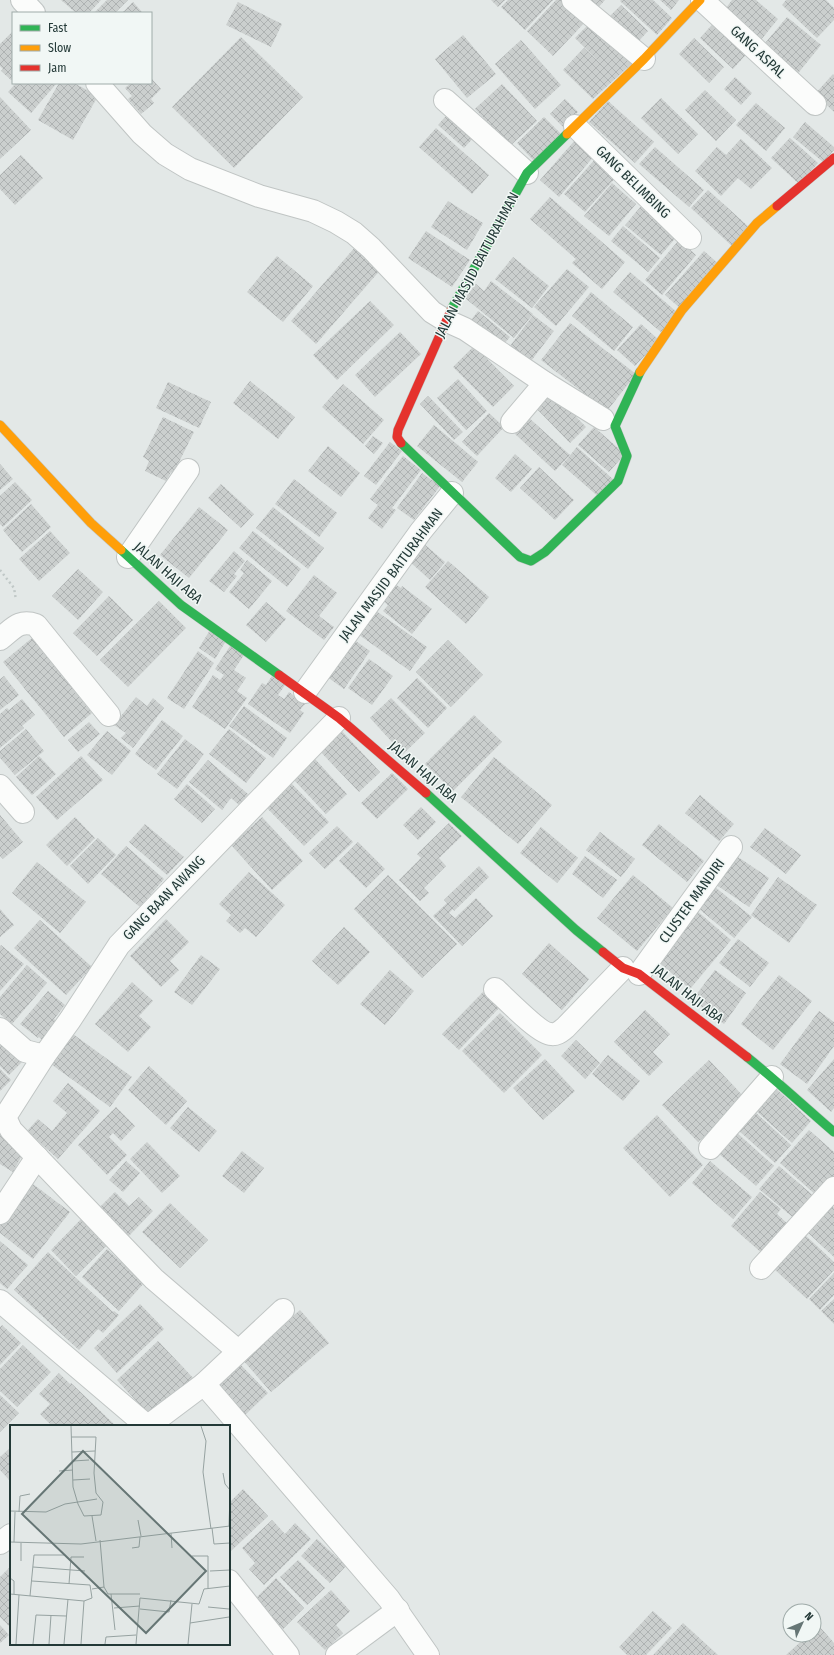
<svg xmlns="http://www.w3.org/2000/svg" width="834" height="1655" viewBox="0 0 834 1655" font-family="'Fira Sans Condensed',sans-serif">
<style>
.building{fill:url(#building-cross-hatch)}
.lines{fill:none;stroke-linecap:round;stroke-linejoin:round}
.street-casing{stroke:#c0c5c4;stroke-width:24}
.fast-casing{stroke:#c0c6c4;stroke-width:10}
.slow-casing{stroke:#c0c6c4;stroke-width:10}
.jam-casing{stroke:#c0c6c4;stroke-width:10}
.path{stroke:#c0c8c7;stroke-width:2.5;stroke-dasharray:2 3;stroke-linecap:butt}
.street{stroke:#fbfcfb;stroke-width:22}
.fast{stroke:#30b455;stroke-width:9}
.slow{stroke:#ff9f0a;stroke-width:9}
.jam{stroke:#e5322d;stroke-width:9}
.labels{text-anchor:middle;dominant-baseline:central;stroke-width:3;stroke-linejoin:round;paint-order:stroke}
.street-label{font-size:14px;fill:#233937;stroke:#f1f7f5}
.inset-road{fill:none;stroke:#96a2a1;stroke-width:1}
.view{fill:#667675;fill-opacity:0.15;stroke:#667675;stroke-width:2}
.inset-edge{fill:none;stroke:#233937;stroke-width:2}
</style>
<defs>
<pattern id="building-cross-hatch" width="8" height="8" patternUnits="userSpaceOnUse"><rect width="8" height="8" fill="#cbcfce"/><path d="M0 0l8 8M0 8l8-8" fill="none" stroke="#aeb2b2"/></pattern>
</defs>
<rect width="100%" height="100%" fill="#e3e8e7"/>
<g class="building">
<path d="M61 0H101L89 13H76Z"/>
<path d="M107 0H128L115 13H94Z"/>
<path d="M491 0H505L498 7Z"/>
<path d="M508 0H553L525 30 501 7Z"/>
<path d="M556 0H564L586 21 553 56 527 31Z"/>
<path d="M584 0H605L596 10Z"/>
<path d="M621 0H653L672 18 657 35 620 1Z"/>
<path d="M660 0H679L671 10Z"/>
<path d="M732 0H756L778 19 755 47 736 31 743 23 726 8Z"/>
<path d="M786 0H826L834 8V20L817 38 782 5Z"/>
<path d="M133 2 143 13H122Z"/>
<path d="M238 2 282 24 271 47 226 25Z"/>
<path d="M621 5 648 31 634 46 606 20Z"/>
<path d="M719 17 752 48 733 69 700 38Z"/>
<path d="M787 17 821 45 795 77 761 48Z"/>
<path d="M594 19 636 60 593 99 563 70 584 48 603 66 575 38Z"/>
<path d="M13 31V79L11 80 1 71 3 69 0 66V44Z"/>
<path d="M463 35 496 74 467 98 435 59Z"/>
<path d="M241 37 303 97 234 168 172 107Z"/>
<path d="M694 38 724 67 709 83 679 54Z"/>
<path d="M521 40 561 85 535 109 495 64Z"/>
<path d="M833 74 834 75V112L815 94Z"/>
<path d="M735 77 752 93 741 105 724 89Z"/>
<path d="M151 78 161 89 151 99 154 103 141 114 128 99 132 96 125 88 131 83H151Z"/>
<path d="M16 83H57L31 113 8 92Z"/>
<path d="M59 83H74L98 96 73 140 38 120Z"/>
<path d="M502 84 537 121 510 146 475 109Z"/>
<path d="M705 90 736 120 716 141 685 110Z"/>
<path d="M0 97 31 130 0 159Z"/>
<path d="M661 98 698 134 678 154 641 118Z"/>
<path d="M565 99 578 112 563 127 550 114Z"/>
<path d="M608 101 654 142 635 163 589 122Z"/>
<path d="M756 103 785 128 766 151 736 125Z"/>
<path d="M451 110 477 134 464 148 438 125Z"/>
<path d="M544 117 561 134 534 161 517 143Z"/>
<path d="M805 122 834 147V150L823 162 793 137Z"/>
<path d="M436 128 489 175 472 194 419 147Z"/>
<path d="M790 138 818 163 799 184 771 158Z"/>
<path d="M576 139 595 155 559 197 540 180Z"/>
<path d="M741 139 772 168 751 189 738 178 721 196 695 171 717 147 726 155Z"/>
<path d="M655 147 704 190 689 207 639 164Z"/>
<path d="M21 155 43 178 15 205 0 189V175Z"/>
<path d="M597 157 618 175 585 212 564 194Z"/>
<path d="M612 183 636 204 609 236 584 216Z"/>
<path d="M708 190 750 228 733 247 691 208Z"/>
<path d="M550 197 625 262 602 289 572 263 576 259 530 219Z"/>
<path d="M448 201 483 223 467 250 431 227Z"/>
<path d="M643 204 679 234 661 255 625 225Z"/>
<path d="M623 226 660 258 648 272 611 241Z"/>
<path d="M426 231 470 260 452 287 408 258Z"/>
<path d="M679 240 696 255 662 295 645 280Z"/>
<path d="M356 246 382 268 316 344 291 321Z"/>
<path d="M704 251 720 265 681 309 665 295Z"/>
<path d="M277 256 313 286 283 322 247 292Z"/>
<path d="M513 257 549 286 532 308 495 279Z"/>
<path d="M567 269 589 287 556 326 534 307Z"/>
<path d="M630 272 678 313 661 332 613 292Z"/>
<path d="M491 281 533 314 514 338 465 298 476 284 484 291Z"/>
<path d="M591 292 633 327 614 351 572 316Z"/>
<path d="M370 301 394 325 337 380 313 355Z"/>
<path d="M478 311 510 337 502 346 471 320Z"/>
<path d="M533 315 554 331 531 361 510 346Z"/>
<path d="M570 323 636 374 607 411 541 360Z"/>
<path d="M641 324 659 340 635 366 617 350Z"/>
<path d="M400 332 421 354 375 397 355 375Z"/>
<path d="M474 346 514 386 493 407 453 367Z"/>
<path d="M458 379 487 411 466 430 437 398Z"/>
<path d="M250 381 295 417 278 439 233 403Z"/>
<path d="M168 382 211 402 199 428 156 408Z"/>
<path d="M343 384 384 420 363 444 322 407Z"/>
<path d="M549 389 586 427 570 443 533 405Z"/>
<path d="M428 396 463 432 454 440 420 404Z"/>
<path d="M489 413 504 427 477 456 462 442Z"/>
<path d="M163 417 194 432 173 474 171 472 166 481 145 471 149 461 143 457Z"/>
<path d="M529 418 570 455 555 471 515 434Z"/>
<path d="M434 425 478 462 462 482 417 446Z"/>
<path d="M594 427 625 454 609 472 578 445Z"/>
<path d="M373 436 383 443 374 454 365 446Z"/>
<path d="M390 442 402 451 376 485 364 476Z"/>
<path d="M328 446 360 473 341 497 308 471Z"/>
<path d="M577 447 615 481 600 498 562 465Z"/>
<path d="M515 454 532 469 511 492 495 478Z"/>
<path d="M403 456 421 470 392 508 396 510 382 529 368 518 378 505 370 499Z"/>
<path d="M0 464 13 479 0 490Z"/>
<path d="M539 467 574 500 555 520 520 488Z"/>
<path d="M422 473 440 486 414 520 397 508Z"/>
<path d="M294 479 337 513 319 537 275 504Z"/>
<path d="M15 482 32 500 3 527 0 524V496Z"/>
<path d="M221 484 254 514 241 528 208 498Z"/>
<path d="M31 504 51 527 22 552 3 530Z"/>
<path d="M199 507 228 530 189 578 160 555Z"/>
<path d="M273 507 324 548 308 569 256 528Z"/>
<path d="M50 531 70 553 39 581 19 559Z"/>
<path d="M253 531 301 569 287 587 239 548Z"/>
<path d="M423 543 445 562 430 580 408 560Z"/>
<path d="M234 551 245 561 234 574 237 576 224 592 209 581Z"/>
<path d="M247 560 272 581 249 609 229 592 244 573 240 570Z"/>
<path d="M448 561 489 597 466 624 425 587Z"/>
<path d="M78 569 103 592 78 620 52 596Z"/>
<path d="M314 575 337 593 319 616 334 627 324 640 286 611Z"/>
<path d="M392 582 401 588 402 586 432 609 412 634 383 611 388 605 379 598Z"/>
<path d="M109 596 133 620 97 656 73 633Z"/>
<path d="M159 601 186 628 128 687 100 660Z"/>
<path d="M266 602 286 619 266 642 246 625Z"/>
<path d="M372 608 427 647 410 671 355 632Z"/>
<path d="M210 630 226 641 215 659 199 648Z"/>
<path d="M350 637 370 651 344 689 323 674Z"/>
<path d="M32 638 92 713 64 737 3 662Z"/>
<path d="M448 640 483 675 451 707 416 672Z"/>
<path d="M230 646 244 655 234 670 246 678 237 691 247 698 225 729 192 707 213 675 220 680 224 675 215 669Z"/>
<path d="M198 651 214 663 184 709 167 698Z"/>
<path d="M369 659 393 676 372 705 348 688Z"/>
<path d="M4 676 19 695 0 710V679Z"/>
<path d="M272 676 285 685 278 695 284 699 289 692 305 704 300 710 304 713 290 733 248 704 262 683 266 685Z"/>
<path d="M417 678 447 708 428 728 397 698Z"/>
<path d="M136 697 147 706 153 698 164 708 133 748 121 738 126 733 114 725Z"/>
<path d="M391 698 425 733 403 754 370 718Z"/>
<path d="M22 699 35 715 22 726 24 728 0 748V714L7 708 9 710Z"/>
<path d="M244 706 287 738 273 758 229 726Z"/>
<path d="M474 715 502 742 453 791 425 764Z"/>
<path d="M162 720 183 736 156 770 135 754Z"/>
<path d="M89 722 100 734 78 752 68 740Z"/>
<path d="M339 728 380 772 359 792 317 748Z"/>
<path d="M26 729 44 751 15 775 0 758V751Z"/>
<path d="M229 729 266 758 246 783 209 754Z"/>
<path d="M107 731 131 751 112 775 87 755Z"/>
<path d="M185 739 204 754 177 789 157 774Z"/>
<path d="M39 756 56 774 32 795 16 777Z"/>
<path d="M81 756 103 780 57 820 36 797Z"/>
<path d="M494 757 552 805 518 844 461 797Z"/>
<path d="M315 759 347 794 326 814 293 779Z"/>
<path d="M208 760 248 794 239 805 231 798 222 810 189 782Z"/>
<path d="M392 773 408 789 377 819 361 803Z"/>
<path d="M291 783 329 822 304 846 266 807Z"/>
<path d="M187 784 215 809 202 823 174 799Z"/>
<path d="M700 795 734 824 719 841 685 813Z"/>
<path d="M421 807 436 822 418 840 403 825Z"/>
<path d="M0 815 23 842 3 859 0 856Z"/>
<path d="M75 817 95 838 67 866 46 845Z"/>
<path d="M262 817 303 861 272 890 231 845Z"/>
<path d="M449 823 462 836 439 858 446 866 424 888 429 893 420 901 399 880 421 858 417 854Z"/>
<path d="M145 824 184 857 167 875 129 842Z"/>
<path d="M659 824 704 861 687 882 642 845Z"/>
<path d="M337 826 353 842 325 869 309 853Z"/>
<path d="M541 827 578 858 557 883 520 853Z"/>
<path d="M765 828 801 855 786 874 750 847Z"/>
<path d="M600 832 635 859 621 877 586 850Z"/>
<path d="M98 838 116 855 88 884 70 866Z"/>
<path d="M358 842 385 869 366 888 339 861Z"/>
<path d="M126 846 164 879 140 907 101 874Z"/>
<path d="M735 855 769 878 749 907 715 884Z"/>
<path d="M585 856 617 880 603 898 572 874Z"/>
<path d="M37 862 86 902 60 933 12 893Z"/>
<path d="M479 866 489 877 454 911 453 909 449 913 455 918 476 898 493 916 462 946 433 916 447 903 444 900Z"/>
<path d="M249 872 285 905 256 937 245 928 240 933 226 921 231 915 219 904Z"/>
<path d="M388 875 457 944 422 978 354 909Z"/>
<path d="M633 875 673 908 637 951 597 918Z"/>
<path d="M778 877 817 905 789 943 751 915Z"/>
<path d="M715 887 752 917 734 938 698 908Z"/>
<path d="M0 909 14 925 0 937Z"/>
<path d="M697 911 731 940 690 989 656 960Z"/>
<path d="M166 919 189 942 170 961 179 970 161 987 130 956Z"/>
<path d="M40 920 92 967 66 995 14 948Z"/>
<path d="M344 927 370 952 338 985 312 961Z"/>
<path d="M738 939 769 963 750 987 719 963Z"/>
<path d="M549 943 589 979 562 1010 522 974Z"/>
<path d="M1 945 24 964 0 991V946Z"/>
<path d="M201 955 220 969 192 1005 174 992Z"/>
<path d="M27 965 47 983 12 1024 0 1014V997Z"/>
<path d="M390 970 414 991 385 1025 360 1004Z"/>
<path d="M715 970 746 993 724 1024 692 1000Z"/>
<path d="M779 975 812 1001 773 1050 741 1024Z"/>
<path d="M132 982 153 1001 139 1016 151 1027 128 1052 95 1024Z"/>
<path d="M48 991 65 1005 54 1019 62 1026 46 1044 39 1037 38 1038 20 1024Z"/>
<path d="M483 992 499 1008 459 1050 442 1034Z"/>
<path d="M645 1010 670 1034 653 1052 663 1062 649 1076 614 1042Z"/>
<path d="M819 1011 834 1022V1046L807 1084 780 1064Z"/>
<path d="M500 1013 542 1055 504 1093 462 1051Z"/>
<path d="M66 1029 132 1077 110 1107 44 1059Z"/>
<path d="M0 1035 24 1060 9 1075 0 1066Z"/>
<path d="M576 1040 600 1063 585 1079 561 1056Z"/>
<path d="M608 1055 640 1081 623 1101 592 1074Z"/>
<path d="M545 1059 575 1091 543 1120 513 1088Z"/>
<path d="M834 1059V1108L831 1112 807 1090Z"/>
<path d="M709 1060 744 1097 698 1142 662 1105Z"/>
<path d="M149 1066 187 1101 166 1125 128 1090Z"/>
<path d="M0 1069 11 1080 0 1091Z"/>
<path d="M68 1083 100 1111 58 1159 27 1131 38 1119 52 1131 67 1113 53 1101Z"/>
<path d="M774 1087 811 1121 792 1143 754 1109Z"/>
<path d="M116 1107 135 1126 121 1141 113 1133 109 1137 127 1155 107 1175 78 1145Z"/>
<path d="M188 1107 217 1131 199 1152 170 1128Z"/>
<path d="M754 1111 791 1145 775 1163 737 1129Z"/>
<path d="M657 1115 703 1165 670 1197 623 1148Z"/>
<path d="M809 1130 834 1152V1177L817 1196 780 1163Z"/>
<path d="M736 1132 774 1166 756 1186 718 1153Z"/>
<path d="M0 1135 25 1150 13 1172 0 1164Z"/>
<path d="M147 1142 180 1176 162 1193 130 1159Z"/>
<path d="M242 1151 264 1168 244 1193 222 1176Z"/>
<path d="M126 1161 140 1173 123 1192 109 1180Z"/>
<path d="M710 1161 752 1197 733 1219 692 1183Z"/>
<path d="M779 1166 816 1198 796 1220 759 1189Z"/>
<path d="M29 1181 70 1212 33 1259 0 1233V1219Z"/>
<path d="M115 1192 129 1206 139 1197 153 1211 126 1239 97 1210Z"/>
<path d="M760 1192 781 1209 777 1214 790 1226 764 1255 731 1226Z"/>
<path d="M170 1203 208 1240 180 1268 142 1232Z"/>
<path d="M829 1203 834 1208V1257L805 1230Z"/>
<path d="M84 1216 110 1242 76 1276 51 1250Z"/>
<path d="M804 1234 834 1262V1270L807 1299 773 1268Z"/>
<path d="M0 1241 28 1265 7 1289 0 1283Z"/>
<path d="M107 1249 144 1283 119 1311 82 1277Z"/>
<path d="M48 1252 113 1312 114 1311 119 1315 103 1333 98 1329 79 1350 14 1290Z"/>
<path d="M834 1273V1295L820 1310 809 1299Z"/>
<path d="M834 1299V1324L821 1311Z"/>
<path d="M140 1304 164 1329 117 1373 94 1348Z"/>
<path d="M300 1310 329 1343 271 1392 242 1359Z"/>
<path d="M2 1325 21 1343 0 1365V1327Z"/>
<path d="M158 1341 195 1380 153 1419 117 1380Z"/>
<path d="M23 1345 51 1372 17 1407 0 1391V1369Z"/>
<path d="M237 1361 268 1393 240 1420 209 1388Z"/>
<path d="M59 1373 70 1384 71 1383 115 1425 52 1426 40 1414 50 1404 39 1394Z"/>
<path d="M0 1395 19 1413 0 1432Z"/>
<path d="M11 1447V1482L0 1470V1457Z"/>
<path d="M243 1489 268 1516 229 1553V1503Z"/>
<path d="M272 1520 285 1534 295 1523 311 1539 264 1585 249 1569 255 1563 242 1548Z"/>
<path d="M317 1539 346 1566 330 1583 301 1556Z"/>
<path d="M298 1560 325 1588 307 1605 280 1577Z"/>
<path d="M11 1566V1628L0 1617V1577Z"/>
<path d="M276 1578 304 1608 283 1629 254 1600Z"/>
<path d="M331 1590 350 1611 336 1625 343 1633 325 1650 297 1622Z"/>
<path d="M653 1611 672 1628 646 1655H627L619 1647Z"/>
<path d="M683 1623 718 1655H653Z"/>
<path d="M0 1625 9 1635 0 1643Z"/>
<path d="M819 1626 834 1643V1655H786L808 1635H814V1630Z"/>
</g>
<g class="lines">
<defs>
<g id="street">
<path d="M22 0 34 13"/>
<path d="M573 0 644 59"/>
<path d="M702 0 815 104"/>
<path d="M97 83 142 134 165 154 190 169 259 196 313 211 336 222 354 233 371 248 432 312 445 320 465 329 545 383 603 419"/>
<path d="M445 100 527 173"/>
<path d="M575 126 690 238"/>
<path d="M512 422 545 383"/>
<path d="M128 557 188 470"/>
<path d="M0 639C13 629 19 619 36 625L109 715"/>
<path d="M305 692 421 531 452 493"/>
<path d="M0 786 23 812"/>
<path d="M639 974 731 847"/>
<path d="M495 989C505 998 540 1034 551 1034 557 1035 561 1031 565 1028L623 968"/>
<path d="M0 1029 25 1051 44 1056 70 1020 119 945 339 718"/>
<path d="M44 1056 5 1117 11 1130 154 1279 238 1351"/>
<path d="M710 1148 772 1077"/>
<path d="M0 1213 37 1157"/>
<path d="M761 1268 834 1188"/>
<path d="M0 1301 147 1426"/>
<path d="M204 1384 283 1310"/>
<path d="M148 1426 204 1384 389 1599 428 1655"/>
<path d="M0 1543 11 1535"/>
<path d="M229 1581 288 1655"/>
<path d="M337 1655 398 1610"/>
</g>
<g id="fast">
<path d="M451 310 527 173 567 134"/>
<path d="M401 443 520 557 531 561 545 552 618 481 627 456 615 426 640 372"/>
<path d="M121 550 181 605 279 675"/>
<path d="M426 793 576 930 603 952"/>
<path d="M747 1057C777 1081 805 1107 834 1132"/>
</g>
<g id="slow">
<path d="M567 134 644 59 700 0"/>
<path d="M640 372 682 310 757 223 777 206"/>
<path d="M0 425 91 523 121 550"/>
</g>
<g id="jam">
<path d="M777 206 834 158"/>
<path d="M401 443 397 437 398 430 451 310"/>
<path d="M279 675 339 718 426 793"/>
<path d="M603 952 623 968 639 974 747 1057"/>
</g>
</defs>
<use href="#street" class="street-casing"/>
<use href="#fast" class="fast-casing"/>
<use href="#slow" class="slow-casing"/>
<use href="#jam" class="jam-casing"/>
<path class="path" d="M0 570 14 588 16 600"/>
<use href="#street" class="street"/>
<use href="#fast" class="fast"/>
<use href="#slow" class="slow"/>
<use href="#jam" class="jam"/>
</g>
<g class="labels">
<g class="street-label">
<text transform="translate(758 52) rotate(43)">GANG ASPAL</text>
<text transform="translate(633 182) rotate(44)">GANG BELIMBING</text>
<text transform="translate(477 265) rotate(-62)">JALAN MASJID BAITURAHMAN</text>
<text transform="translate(168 573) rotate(41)">JALAN HAJI ABA</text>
<text transform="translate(391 575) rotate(-53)">JALAN MASJID BAITURAHMAN</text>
<text transform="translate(423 772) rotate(41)">JALAN HAJI ABA</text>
<text transform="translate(164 898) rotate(-46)">GANG BAAN AWANG</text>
<text transform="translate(692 901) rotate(-54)">CLUSTER MANDIRI</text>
<text transform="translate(688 994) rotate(38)">JALAN HAJI ABA</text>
</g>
</g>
<g transform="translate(10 1425)">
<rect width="220" height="220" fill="#e3e8e7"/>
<path class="inset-road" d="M61 1 63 62 68 79 74 91 91 90 93 77 86 68 84 48 86 12H61M191 1 196 16 193 47 201 104M62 27 85 26M63 36 79 35M49 46 63 45M213 48 215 59 220 65M63 55 80 54M0 86 36 87 55 79 87 74M9 87 10 71 20 69M82 91 86 116M128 95 131 111M219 101 220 70M202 103 204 119 220 118M161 108 162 123M0 117 71 119 220 101M4 117 5 87M122 123 129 122 130 112M182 131H198V163M11 136V118M23 142 75 146M200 146 220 145M0 153 4 156V169M59 159 61 132H74M220 161V130M94 162 98 169H130M82 164 94 162 90 115M0 169 74 176 82 173 80 160 22 156M101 169 105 205M20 171 24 130H54M198 182 219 184M104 183 130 181M130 184 159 187 161 175M180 198 219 192M6 219 9 170M23 219 26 190 56 191M39 219 41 190M54 219 58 174M71 219 74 176M95 219 96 212 126 210M126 219 130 173 189 179 194 164 220 161M178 219 182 179"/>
<path class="view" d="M73 26 196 146 136 208 12 89Z"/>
<rect width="220" height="220" class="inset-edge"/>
</g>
<rect x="12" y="12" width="140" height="72" fill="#f1f7f5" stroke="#9faba9"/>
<rect x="20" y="25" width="20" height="6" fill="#30b455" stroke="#9faba9"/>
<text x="48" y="32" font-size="12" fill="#233937">Fast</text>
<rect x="20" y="45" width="20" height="6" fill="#ff9f0a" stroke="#9faba9"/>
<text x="48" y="52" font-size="12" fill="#233937">Slow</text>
<rect x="20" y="65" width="20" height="6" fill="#e5322d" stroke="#9faba9"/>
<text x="48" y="72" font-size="12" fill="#233937">Jam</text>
<g transform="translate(802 1623) rotate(46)"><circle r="19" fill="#f1f7f5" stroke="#9faba9"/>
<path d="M0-3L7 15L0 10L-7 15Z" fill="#667675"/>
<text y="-6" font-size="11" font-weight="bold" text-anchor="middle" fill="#233937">N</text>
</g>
</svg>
